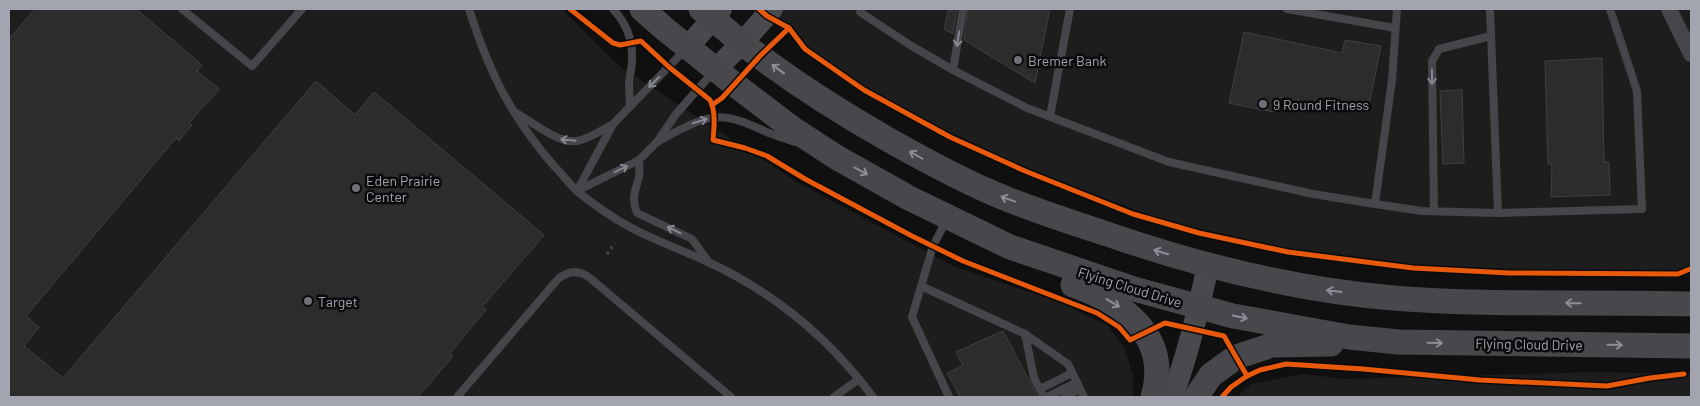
<svg xmlns="http://www.w3.org/2000/svg" width="1700" height="406" viewBox="0 0 1700 406" font-family="Barlow,sans-serif">
<style>
.built{fill:#1d1d1e}
.building{fill:#2c2c2d;stroke:#404043}
.lines{fill:none;stroke-linecap:round;stroke-linejoin:round}
.path{stroke:#48484b;stroke-width:3;stroke-dasharray:2.5 4;stroke-linecap:butt}
.lane{stroke:#46464a;stroke-width:8}
.street{stroke:#46464a;stroke-width:16}
.secondary{stroke:#4a4a4e;stroke-width:22}
.primary{stroke:#48484c;stroke-width:25}
.cycleway-casing{stroke:#0b0b0c;stroke-width:8}
.cycleway{stroke:#e8590c;stroke-width:5}
.oneway{stroke:#868891}
.oneway2{stroke:#8c8d97}
.poi-dot{fill:#6f7078;stroke:#0b0b0c;stroke-width:2}
.labels{text-anchor:middle;dominant-baseline:central;stroke-width:5;stroke-linejoin:round;paint-order:stroke}
.poi-label{font-size:14px;fill:#a2a4b0;stroke:#0b0b0c;text-anchor:start}
.street-label{font-size:14px;fill:#a2a4b0;stroke:#0b0b0c}
</style>
<rect width="100%" height="100%" fill="#101011"/>
<g class="built">
<path d="M9 9H562L618 65 797 182 953 266 1064 304 1108 326 1124 346 1133 376V397H9Z"/>
<path d="M757 9H1691V269L1678 274 1509 273 1413 268 1288 252 1199 233 1100 197 968 145 864 90 805 49Z"/>
<path d="M1596 372 1691 374V397H1236L1252 384 1304 374 1345 379Z"/>
</g>
<g class="building">
<path d="M35 9H136L202 65 197 71 219 89 189 123 192 125 179 141 176 138 26 316 39 327 24 346 63 378 316 81 355 115 374 92 544 235 482 307 486 310 450 353 453 356 418 397H9V39Z"/>
<path d="M957 9 953 34 944 29 948 11Z"/>
<path d="M968 9H1050L1035 83 964 40Z"/>
<path d="M1244 32 1342 53 1345 40 1381 46 1369 105 1333 99 1331 106 1278 97 1274 112 1229 103Z"/>
<path d="M1602 58 1604 162H1609L1610 195 1551 197 1552 164H1548L1545 61Z"/>
<path d="M1462 90 1464 163 1443 164 1440 91Z"/>
<path d="M1003 331 1038 397H960L947 373 963 366 956 352Z"/>
</g>
<g class="lines">
<path class="path" d="M607 254 615 243"/>
<g class="lane">
<path d="M182 9 252 66 302 9"/>
<path d="M469 9C489 72 511 117 555 167 563 175 570 185 578 192 592 203 613 218 628 226 653 240 682 250 708 262 775 293 829 338 873 397"/>
<path d="M613 9C626 23 633 40 632 59 632 67 630 75 629 82 629 90 630 98 630 106"/>
<path d="M861 9 860 12 910 45 953 70 1027 108 1169 162 1313 194 1375 204 1422 211 1498 213 1490 9"/>
<path d="M1287 9 1395 28"/>
<path d="M953 70 963 9"/>
<path d="M516 113C533 122 558 144 577 141 589 139 602 130 613 124"/>
<path d="M1050 116 1070 9"/>
<path d="M657 142C672 134 688 124 706 119 729 113 749 124 769 133 777 136 786 139 795 142"/>
<path d="M639 160C639 165 640 172 639 177 635 192 631 197 637 213L692 239 708 261"/>
<path d="M577 191 639 160 657 142 676 114 714 71"/>
<path d="M577 191 613 124 686 49"/>
<path d="M1375 204 1392 80 1397 9"/>
<path d="M1434 211 1432 61 1439 49 1491 36"/>
<path d="M1498 213 1642 209 1637 91 1610 9"/>
<path d="M947 219 933 246 912 317 949 397"/>
<path d="M921 286 1025 334 1068 364 1084 397"/>
<path d="M1025 334 1034 378 1044 397"/>
<path d="M1040 389 1072 373"/>
<path d="M457 397 558 279C569 270 580 270 590 278L731 397"/>
<path d="M834 397 859 379"/>
<path d="M1047 397 1077 382"/>
<path d="M1064 397 1080 389"/>
</g>
<path class="street" d="M1669 9 1691 54"/>
<g class="secondary">
<path d="M688 47 721 9"/>
<path d="M716 69 742 43 772 9"/>
<path d="M1172 397C1188 354 1198 311 1208 266"/>
</g>
<g class="primary">
<path d="M642 9 666 30 734 84 793 129 836 157 909 198 1010 247 1134 289 1233 316 1349 337 1398 342 1691 346"/>
<path d="M701 9C715 20 728 32 742 43 788 79 838 111 889 140 921 158 954 176 988 191 1028 209 1071 222 1113 236 1204 267 1298 290 1393 298 1492 306 1592 301 1691 304"/>
<path d="M1073 285C1124 303 1171 336 1153 397"/>
<path d="M1196 397 1211 375 1236 357 1272 345 1331 344"/>
</g>
<defs>
<g id="cycleway">
<path d="M570 9 613 43 620 45 641 41 669 67 710 100C716 112 714 128 713 140L745 148 767 156 805 179 912 236 963 261 1097 313 1119 327 1130 340 1165 323 1224 336 1247 376"/>
<path d="M759 9 767 16 789 28 805 49 864 90 950 137 1025 171 1133 214 1199 233 1288 252 1413 268 1509 273 1678 274 1690 269"/>
<path d="M712 105 722 98 760 56 789 28"/>
<path d="M1222 397 1231 387 1247 376 1260 370 1286 364 1363 369 1480 380 1607 386 1650 378 1684 374"/>
</g>
</defs>
<use href="#cycleway" class="cycleway-casing"/>
<use href="#cycleway" class="cycleway"/>
</g>
<defs><path id="oneway-shaft" d="M-6 0H5M1.5-3L5.5 0L1.5 3" fill="none" stroke-width="1.6" stroke-linecap="round" stroke-linejoin="round" transform="scale(1.25)"/></defs>
<g class="oneway">
<use href="#oneway-shaft" transform="translate(958 39) rotate(99)"/>
<use href="#oneway-shaft" transform="translate(1432 77) rotate(89)"/>
<use href="#oneway-shaft" transform="translate(654 82) rotate(135)"/>
<use href="#oneway-shaft" transform="translate(700 121) rotate(-17)"/>
<use href="#oneway-shaft" transform="translate(568 140) rotate(-174)"/>
<use href="#oneway-shaft" transform="translate(621 169) rotate(-27)"/>
<use href="#oneway-shaft" transform="translate(674 230) rotate(-154)"/>
</g>
<g class="oneway2">
<use href="#oneway-shaft" transform="translate(778 69) rotate(-144)"/>
<use href="#oneway-shaft" transform="translate(916 155) rotate(-150)"/>
<use href="#oneway-shaft" transform="translate(861 171) rotate(29)"/>
<use href="#oneway-shaft" transform="translate(1008 199) rotate(-160)"/>
<use href="#oneway-shaft" transform="translate(1161 252) rotate(-163)"/>
<use href="#oneway-shaft" transform="translate(1334 291) rotate(-173)"/>
<use href="#oneway-shaft" transform="translate(1113 303) rotate(31)"/>
<use href="#oneway-shaft" transform="translate(1573 303) rotate(-179)"/>
<use href="#oneway-shaft" transform="translate(1240 317) rotate(11)"/>
<use href="#oneway-shaft" transform="translate(1435 343) rotate(1)"/>
<use href="#oneway-shaft" transform="translate(1615 345) rotate(1)"/>
</g>
<g class="poi-dot">
<circle cx="1018" cy="60" r="5"/>
<circle cx="1263" cy="104" r="5"/>
<circle cx="356" cy="188" r="5"/>
<circle cx="308" cy="301" r="5"/>
</g>
<g class="labels">
<g class="poi-label">
<text x="1028" y="60">Bremer Bank</text>
<text x="1273" y="104">9 Round Fitness</text>
<text x="366" y="180">Eden Prairie<tspan x="366" dy="16">Center</tspan></text>
<text x="318" y="301">Target</text>
</g>
<g class="street-label">
<text transform="translate(1130 287) rotate(17)">Flying Cloud Drive</text>
<text transform="translate(1529 344) rotate(1)">Flying Cloud Drive</text>
</g>
</g>
<rect width="1700" height="406" fill="none" stroke="#a2a4b0" stroke-width="20"/>
</svg>
